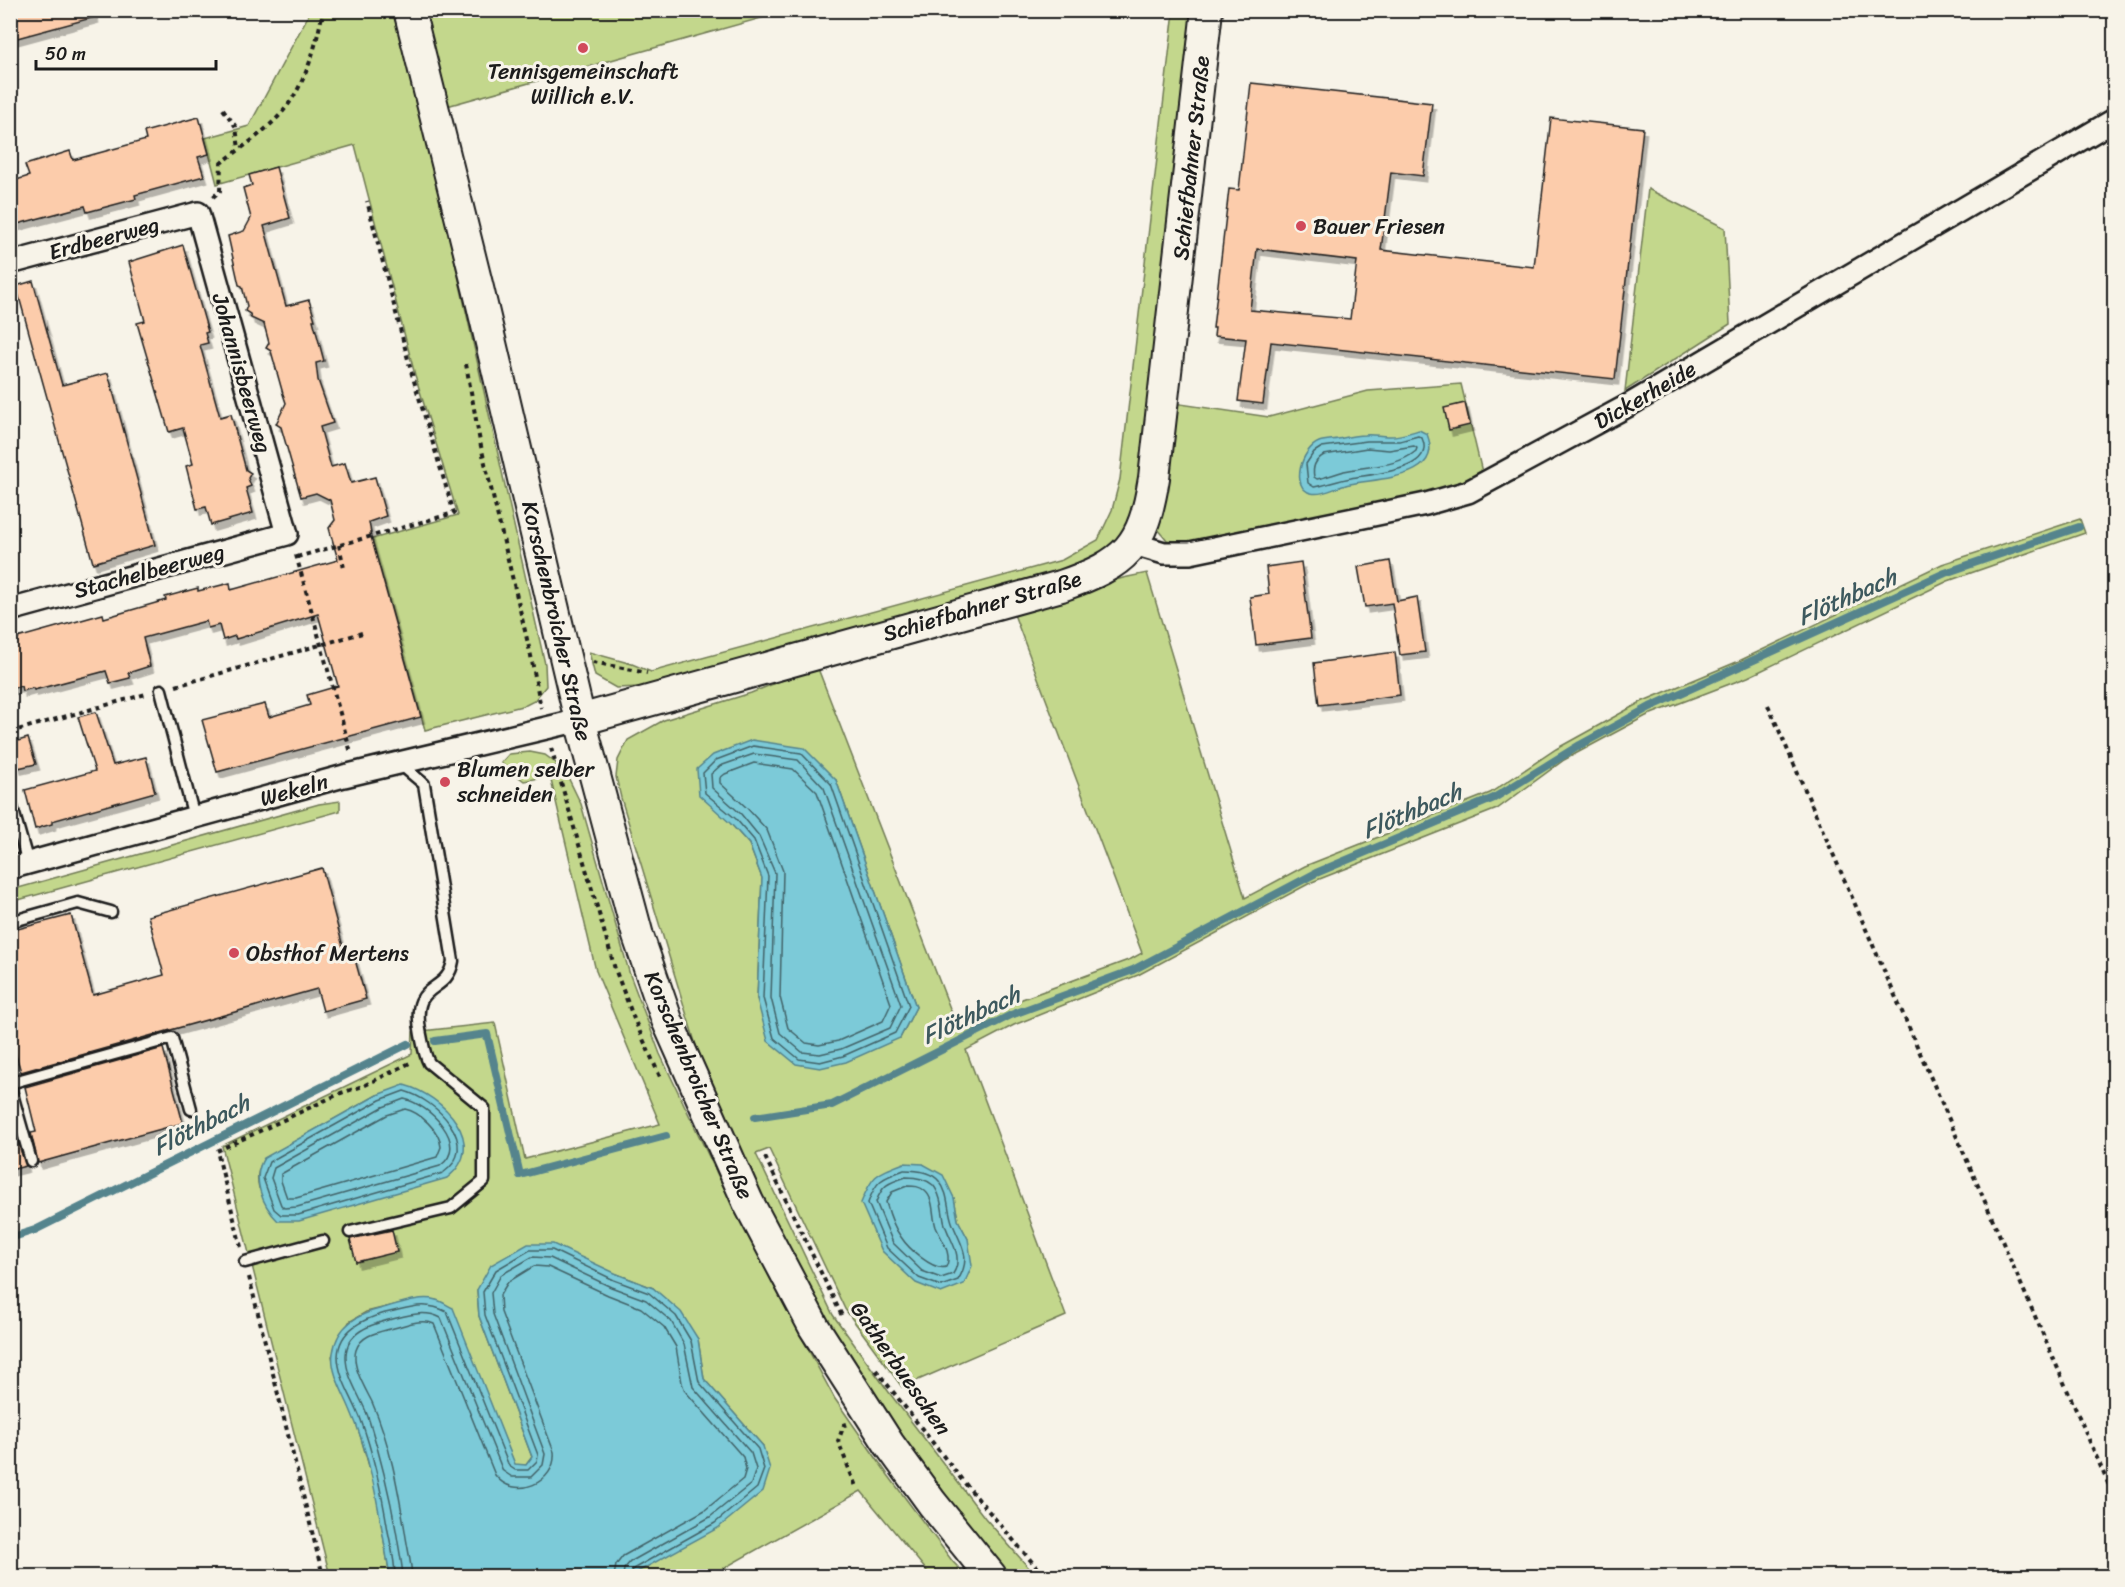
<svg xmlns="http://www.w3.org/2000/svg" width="2125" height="1587" viewBox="0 0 2125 1587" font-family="Sriracha,sans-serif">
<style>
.green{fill:#c3d78c;stroke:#707a54;stroke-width:1.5;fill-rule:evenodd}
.water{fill:#7bcad8;stroke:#55848d;stroke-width:1.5}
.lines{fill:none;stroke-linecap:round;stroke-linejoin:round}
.shore{stroke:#426267;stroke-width:1.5}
.stream{stroke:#55848d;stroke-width:8}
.building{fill:#fcccab;stroke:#1c1c1c;stroke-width:1.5;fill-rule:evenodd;filter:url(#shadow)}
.lane-casing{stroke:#1c1c1c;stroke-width:15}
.street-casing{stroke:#1c1c1c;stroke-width:26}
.secondary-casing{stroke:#1c1c1c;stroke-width:34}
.path{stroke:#1c1c1c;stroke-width:4;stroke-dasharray:4.5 4.5;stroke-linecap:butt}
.lane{stroke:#f7f3e8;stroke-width:10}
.street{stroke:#f7f3e8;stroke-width:21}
.secondary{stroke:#f7f3e8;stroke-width:30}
.poi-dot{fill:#d1495b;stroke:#f7f3e8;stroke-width:2}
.labels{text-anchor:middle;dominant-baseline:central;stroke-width:6;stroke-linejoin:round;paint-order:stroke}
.poi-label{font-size:22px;fill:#1c1c1c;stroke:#f7f3e8;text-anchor:start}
.street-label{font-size:22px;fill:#1c1c1c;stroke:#f7f3e8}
.water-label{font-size:24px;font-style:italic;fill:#3d595e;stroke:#f7f3e8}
</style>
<defs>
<filter id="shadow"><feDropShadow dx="3.5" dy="6" stdDeviation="0" flood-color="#0004"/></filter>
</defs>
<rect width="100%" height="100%" fill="#f7f3e8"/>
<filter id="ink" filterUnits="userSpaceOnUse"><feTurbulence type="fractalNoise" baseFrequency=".0167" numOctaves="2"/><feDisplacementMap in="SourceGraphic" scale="12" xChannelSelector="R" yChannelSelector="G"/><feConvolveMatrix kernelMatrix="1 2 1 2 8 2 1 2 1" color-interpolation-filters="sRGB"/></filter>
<g filter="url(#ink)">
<g class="green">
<path d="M306 11H393L448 231 545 664 546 686 534 701 526 705 425 730 372 539 458 515 415 375 355 145 217 184 205 138 249 126 308 16Z"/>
<path d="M423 11H786L447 106Z"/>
<path d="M1174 11H1197L1141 487 1127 527 1107 551 1069 572 641 687 616 688 595 676 589 652 632 664 651 672 1062 560 1098 540 1112 510 1120 479Z"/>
<path d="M1648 189 1725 228 1730 324 1625 391Z"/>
<path d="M1461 384 1482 472 1449 489 1192 545 1167 540 1158 529 1174 403 1269 417 1368 391Z"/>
<path d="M2080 519 2085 533 1948 581 1748 677 1646 716 1564 760 1497 809 1312 882 1138 975 1014 1025 966 1050 1066 1316 902 1387 845 1309 769 1149 756 1154 833 1315 891 1395 985 1518 1036 1576H1007L971 1537 819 1319 746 1166 698 1052 621 798 616 777 618 760 628 740 664 720 751 693 817 666 958 1029 1006 1005 1131 959 1142 953 1012 609 1123 578 1147 573 1245 898 1305 866 1490 793 1556 749 1641 702 1739 661 1942 564ZM836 780 916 1007 900 1038 757 999 762 878 749 844 731 824ZM923 1164 954 1198 958 1220 968 1239Z"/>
<path d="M530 752 545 755 564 769 581 804 630 975 660 1054 722 1184 774 1286 835 1399 888 1475 953 1562 967 1576H931L861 1491 710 1576H630L635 1575 763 1446 704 1379 698 1339 653 1288 617 1274 477 1290 479 1316 532 1457 526 1465H515L452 1308 436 1300H415L366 1312 349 1322 332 1356 337 1379 356 1421 375 1487 390 1576H330L222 1146 412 1054 413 1032 495 1023 525 1159 660 1124 596 971 550 776 524 781 501 763 509 754ZM377 1095 259 1188C256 1176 258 1168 265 1158Z"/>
<path d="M340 801V811L11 902V890L319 804Z"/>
</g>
<g class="water">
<path d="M1419 430 1427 434C1445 479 1378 478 1350 484 1338 486 1323 496 1311 493 1290 488 1301 449 1319 442 1325 440 1332 440 1338 439 1347 437 1356 435 1365 435 1372 434 1380 436 1387 436 1398 437 1409 433 1419 430Z"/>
<path d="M752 740 804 748 836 780 916 1007 900 1038 846 1062 820 1068 796 1064 768 1041 757 999 762 878 749 844 731 824 699 795 697 769 713 755Z"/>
<path d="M404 1085C442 1095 491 1144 447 1178L299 1221H278C262 1205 251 1178 264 1158L377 1095Z"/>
<path d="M904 1163 923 1164 943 1175 954 1198 958 1220 968 1239 972 1266 964 1284 941 1293 916 1283 882 1251 861 1203C872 1175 875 1174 904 1163Z"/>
<path d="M528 1244H553L617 1274 653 1288 681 1312 698 1339 704 1379 763 1446 770 1469 763 1491 718 1528 630 1576H390C380 1520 373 1461 350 1409 343 1392 330 1371 333 1353 337 1325 358 1314 383 1308 399 1304 420 1295 436 1300 442 1301 448 1306 453 1308L515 1464 526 1465 532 1457 479 1316 477 1290 491 1265Z"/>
</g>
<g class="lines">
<g class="shore">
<path d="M1418 436 1422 438C1437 471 1370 474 1351 478 1338 480 1327 485 1314 487L1308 483 1306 464 1314 452 1322 447 1367 441H1400Z"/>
<path d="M1414 446 1417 448 1416 451C1396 468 1368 465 1344 471 1335 474 1327 477 1317 479L1314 477C1312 467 1315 460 1324 455L1367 448 1389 450Z"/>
<path d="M753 746 801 753 831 784 909 1006 895 1033 843 1056 820 1062 799 1059 774 1038 763 998 768 876 754 840 736 819 705 793 703 773 716 760Z"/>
<path d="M754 754 798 760 824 788 901 1005 890 1028 841 1049 820 1054 802 1052 780 1033 771 998 775 873 759 836 741 814 712 788 711 774 720 766Z"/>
<path d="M754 763 793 769 817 792 891 1004 883 1021 838 1041 819 1045 806 1043 788 1028 780 997 783 871 767 830 747 808 720 783V778L725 774Z"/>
<path d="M404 1091C435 1099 483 1145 443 1173L298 1215H281L274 1209 263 1178 269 1162 380 1100Z"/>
<path d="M404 1099C428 1104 471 1144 440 1166L297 1207 284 1208 281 1205 271 1178 274 1168 383 1107Z"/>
<path d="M405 1109C420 1112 440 1131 441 1147L437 1157 296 1198H287L281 1181V1174L387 1115Z"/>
<path d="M904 1170C916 1170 931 1171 939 1181 949 1193 947 1208 952 1222 960 1244 973 1256 958 1280L941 1286 919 1278 887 1248 868 1203C876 1180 882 1178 904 1170Z"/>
<path d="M906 1177C915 1177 925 1178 933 1185 941 1194 942 1209 944 1221 948 1239 965 1255 953 1274L941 1278 922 1271 893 1243 876 1202C883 1184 888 1183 906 1177Z"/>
<path d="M907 1186C914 1186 920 1186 925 1191 935 1200 932 1216 936 1227 941 1239 953 1254 946 1267 933 1271 908 1248 901 1237 894 1228 889 1213 886 1202L892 1192Z"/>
<path d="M395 1576C395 1561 391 1546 388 1531 382 1494 374 1456 361 1420 354 1400 338 1378 338 1356 339 1329 364 1319 385 1313 409 1308 424 1300 447 1312L509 1466 515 1470H528L537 1461 538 1455 485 1315 483 1292 496 1270 530 1250H552L614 1280 649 1293 676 1316 691 1341 699 1382 758 1449 764 1469 757 1488 715 1523 633 1569 631 1576"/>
<path d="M403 1576C402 1563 399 1549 397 1536 390 1496 381 1458 369 1420 363 1399 345 1378 346 1355 347 1332 370 1325 388 1320 406 1316 424 1309 441 1318L503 1471 512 1477H531L543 1465 545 1454 493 1314 491 1293 501 1275 532 1257 550 1258 611 1287 646 1300 671 1321 684 1344 693 1387 751 1453 756 1469 751 1484 710 1517 630 1562 624 1569 623 1576"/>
<path d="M412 1576C411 1561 407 1546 405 1531 398 1488 390 1443 372 1402 365 1388 351 1366 356 1350 361 1334 380 1332 394 1328 406 1325 422 1318 434 1324L495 1475C514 1501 557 1483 554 1452L501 1312 500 1295 508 1282 534 1266 548 1267 608 1295 641 1308 664 1327 676 1347 682 1383 685 1391 743 1457 746 1469 743 1479 705 1510 623 1556 616 1565 614 1576"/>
</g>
<g class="stream">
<path d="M435 1041 487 1034 520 1175 666 1136"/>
<path d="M755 1117 832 1105 1011 1015 1133 970 1316 873 1494 798 1580 745 1650 707 1945 573 2079 527"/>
<path d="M10 1238 35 1230 408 1044"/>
</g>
</g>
<g class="building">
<path d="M10 10H94L95 17 10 40Z"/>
<path d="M1251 83 1432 103 1423 176 1391 172 1381 250 1425 255 1534 267 1551 118 1643 128 1615 379 1271 342 1263 404 1238 401 1246 339 1214 336 1215 328H1213L1229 189 1239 190ZM1257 249 1357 261 1350 319 1250 310Z"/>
<path d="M199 117 209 154 198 157 204 176 135 195 136 199 87 212 85 206 10 226V182L29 176 25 165 70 151 73 160 146 140 144 132Z"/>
<path d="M276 167 290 218 264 226 286 306 309 300 315 320H313L324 361 316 363 318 380 333 423 320 427 331 467 345 463 351 483 375 477 386 516 369 522 371 533H370L421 717 217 772 202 720 265 704 269 717 310 705 307 695 338 686 318 614 236 639 235 636 223 640 219 625 208 628 206 621 143 638 150 666 128 673 130 678 110 683 106 671 34 690 33 688 22 691 21 686 10 689V640L103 614 104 618 166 600 165 597 198 588V591L230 583 231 590 338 560 329 528 335 520 330 500 316 493 301 497 281 427 276 424 286 403 283 394 271 351 266 348 269 343 264 324 251 318 250 314 245 311 247 306 242 286 239 285 228 236 244 231 251 218 243 188 252 185 249 175Z"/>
<path d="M183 245 208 332 205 333 208 343 200 345 220 417 231 414 246 470 251 473 248 478 251 486 246 488 253 513 211 525 206 507 197 509 186 466 193 464 183 428 169 432 137 323 145 321 129 262Z"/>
<path d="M33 281 62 385 108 373 155 545 93 563 16 286Z"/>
<path d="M1465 403 1470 425 1449 430 1444 408Z"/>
<path d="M1390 561 1397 601 1417 597 1425 652 1400 655 1392 603 1365 607 1358 567Z"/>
<path d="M1301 562 1311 638 1256 645 1250 597 1269 594 1266 567Z"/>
<path d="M1395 652 1400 695 1319 705 1314 663Z"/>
<path d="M96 712 113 765 146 757 155 792 52 821V824L35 829 25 790 95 771 78 717Z"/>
<path d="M28 738 36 764 18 768 11 743Z"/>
<path d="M322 868 346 958 354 956 366 999 323 1011 317 989 21 1072 10 1035V931L71 915 93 995 164 975 148 916Z"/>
<path d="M163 1048 183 1123 38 1163 31 1133 36 1132 25 1087Z"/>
<path d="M16 1137 26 1166 10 1170V1138Z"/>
<path d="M392 1230 397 1252 356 1262 350 1239Z"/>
</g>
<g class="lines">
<defs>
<g id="lane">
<path d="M161 690 194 817"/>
<path d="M10 800 28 863"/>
<path d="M10 922 78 903 111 912"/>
<path d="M10 1083 172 1038 191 1109"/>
<path d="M10 1087 31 1161"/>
<path d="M350 1232 451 1208 484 1181V1108L429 1063C424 1054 423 1044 421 1035 409 978 447 997 453 961L424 784 399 763"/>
<path d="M245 1262 323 1241"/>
</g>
<g id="street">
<path d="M10 263 198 213 287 534 10 610"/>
<path d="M1134 544 1164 553H1190L1426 504 1468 492 1629 405 2114 120"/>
<path d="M10 868 344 776 580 720"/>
</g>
<g id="secondary">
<path d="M409 10 478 288 580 720 638 936 667 1020 748 1202 814 1327 889 1444 932 1503 991 1576"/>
<path d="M580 720 1061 586C1127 563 1143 547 1154 478L1207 10"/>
</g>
</defs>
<use href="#lane" class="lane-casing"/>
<use href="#street" class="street-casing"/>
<use href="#secondary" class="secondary-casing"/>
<g class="path">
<path d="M223 109 236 127 239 149"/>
<path d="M213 197 220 191 221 163C239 150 259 136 275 120 304 92 316 48 323 10"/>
<path d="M466 364 480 442 531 656 541 708"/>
<path d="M339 545 344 568"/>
<path d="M296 555 351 753"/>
<path d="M297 557 454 513 411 371 367 201"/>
<path d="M593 662 647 673"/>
<path d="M176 686 362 633"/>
<path d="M1768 705 2114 1497"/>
<path d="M10 732 146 694"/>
<path d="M551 748 615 969 634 1019 661 1079"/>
<path d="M765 1157 842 1316"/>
<path d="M241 1247 217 1151 341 1093 363 1086 412 1062"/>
<path d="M249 1277 323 1576"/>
<path d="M876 1370 962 1480 1044 1576"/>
<path d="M847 1424 844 1425 838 1441 857 1489"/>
</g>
<use href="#lane" class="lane"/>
<use href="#street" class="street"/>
<use href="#secondary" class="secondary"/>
</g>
</g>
<g class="poi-dot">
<circle cx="583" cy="48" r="6"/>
<circle cx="1301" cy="226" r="6"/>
<circle cx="445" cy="782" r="6"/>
<circle cx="234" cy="953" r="6"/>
</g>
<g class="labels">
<g class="poi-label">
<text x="583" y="71" text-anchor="middle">Tennisgemeinschaft<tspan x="583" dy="25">Willich e.V.</tspan></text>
<text x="1313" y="226">Bauer Friesen</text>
<text x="457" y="769">Blumen selber<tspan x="457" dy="25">schneiden</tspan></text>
<text x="246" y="953">Obsthof Mertens</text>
</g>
<g class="street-label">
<text transform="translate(1191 158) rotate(-84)">Schiefbahner Straße</text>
<text transform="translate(104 238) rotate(-15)">Erdbeerweg</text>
<text transform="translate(242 373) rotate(74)">Johannisbeerweg</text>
<text transform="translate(1645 395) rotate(-30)">Dickerheide</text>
<text transform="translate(149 571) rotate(-15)">Stachelbeerweg</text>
<text transform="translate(982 606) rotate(-16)">Schiefbahner Straße</text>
<text transform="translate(557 621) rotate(77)">Korschenbroicher Straße</text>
<text transform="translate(294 790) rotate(-15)">Wekeln</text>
<text transform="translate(699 1085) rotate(67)">Korschenbroicher Straße</text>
<text transform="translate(901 1368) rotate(55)">Gatherbueschen</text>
</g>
<g class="water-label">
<text transform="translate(1847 597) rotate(-24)">Flöthbach</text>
<text transform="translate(1412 811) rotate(-23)">Flöthbach</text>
<text transform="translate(971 1015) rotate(-25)">Flöthbach</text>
<text transform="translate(201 1125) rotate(-27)">Flöthbach</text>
</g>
</g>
<rect width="2125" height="1587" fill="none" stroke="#f7f3e8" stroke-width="36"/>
<rect x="18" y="18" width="2089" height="1551" fill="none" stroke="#1c1c1c" stroke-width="2" filter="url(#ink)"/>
<path d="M36 60v9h180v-9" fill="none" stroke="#1c1c1c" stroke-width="3"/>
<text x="45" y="60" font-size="18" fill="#1c1c1c" stroke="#f7f3e8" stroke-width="4.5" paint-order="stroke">50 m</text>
</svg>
